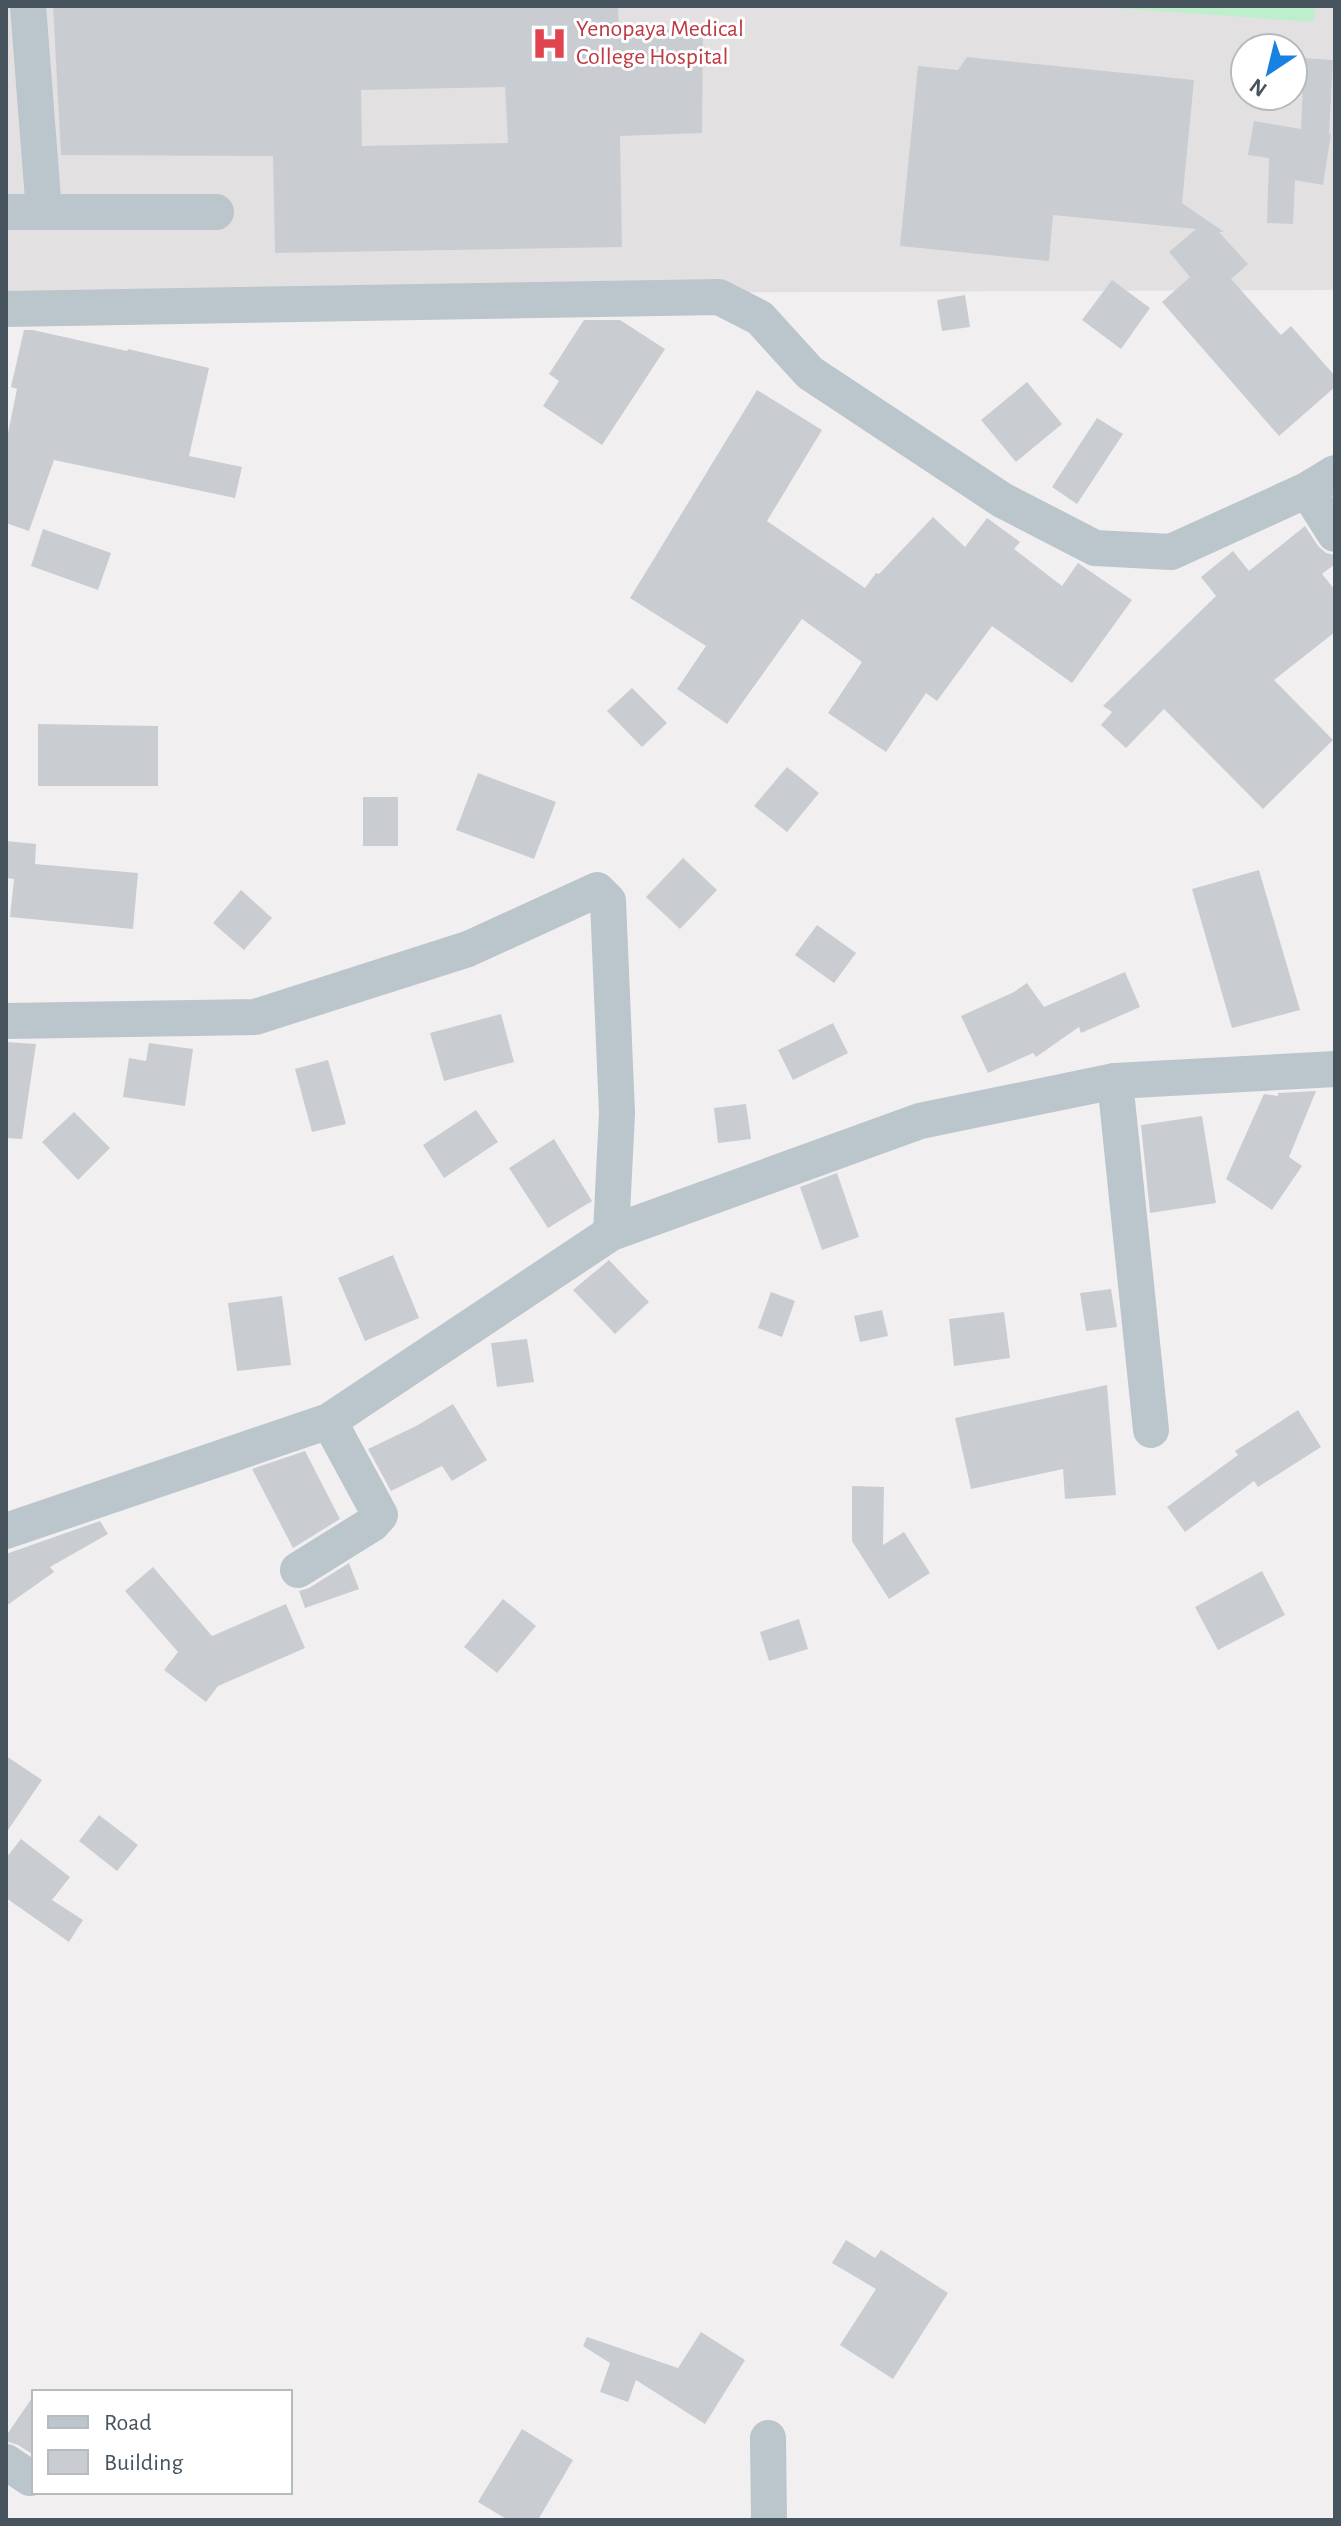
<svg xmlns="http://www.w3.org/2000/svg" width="1341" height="2526" viewBox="0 0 1341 2526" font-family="'Alegreya Sans',sans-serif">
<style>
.education{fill:#e3e0e2;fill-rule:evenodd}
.green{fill:#beefcd}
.building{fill:#c9cdd2;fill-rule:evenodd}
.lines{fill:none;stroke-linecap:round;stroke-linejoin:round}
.minor{stroke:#bbc5cc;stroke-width:36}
.labels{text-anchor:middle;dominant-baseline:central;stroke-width:6;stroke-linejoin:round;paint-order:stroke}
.health-label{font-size:24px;fill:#be3a42;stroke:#fff;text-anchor:start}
</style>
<rect width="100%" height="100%" fill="#f2eff0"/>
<path class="education" d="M6 6H1335V290L41 295 6 298ZM1245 48H1293V96H1245Z"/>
<path class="green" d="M1085 6H1315L1314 22Z"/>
<g class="building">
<path d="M53 6H618L619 28 703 30 702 133 620 136 622 247 275 253 273 156 61 155ZM505 87 508 143 362 146 361 90Z"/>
<path d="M967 57 1194 80 1182 203 1224 232H1219L1248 264 1231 279 1281 335 1291 326 1335 376V387L1279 436 1162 302 1190 277 1169 252 1196 229 1053 215 1049 261 900 246 918 66 958 70Z"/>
<path d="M1304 58 1333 60 1329 134H1331L1323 185 1295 180 1293 224 1267 223 1269 158 1248 155 1254 121 1301 129Z"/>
<path d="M1112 280 1150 308 1121 349 1082 320Z"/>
<path d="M965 295 970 327 942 331 937 300Z"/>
<path d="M584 320H620L665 349 602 445 543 406 559 381 549 374Z"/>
<path d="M24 330H33L127 351 128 349 209 368 189 456 242 467 235 498 54 460 29 531 6 523V443L17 389 11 387Z"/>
<path d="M1027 382 1062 424 1016 462 981 420Z"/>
<path d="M757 390 822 430 767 521 865 588 876 573 879 574 933 517 965 547 987 518 1020 542 1014 549 1062 586 1078 563 1132 600 1072 683 992 626 937 701 926 693 886 752 828 713 862 662 802 619 727 724 677 689 706 646 630 598Z"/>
<path d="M1097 418 1123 434 1077 504 1052 487Z"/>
<path d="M1305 526 1318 546 1326 553 1335 555V564L1322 574 1335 590V632L1274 680 1333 740 1263 809 1164 709 1126 748 1101 725 1112 712 1103 706 1216 596 1201 577 1233 551 1249 571Z"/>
<path d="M43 529 111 553 98 590 31 566Z"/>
<path d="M632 688 667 723 642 747 607 711Z"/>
<path d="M38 724 158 726V786H38Z"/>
<path d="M787 767 819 793 787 832 754 806Z"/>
<path d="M478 773 556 802 534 859 456 830Z"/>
<rect x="363" y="797" width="35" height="49"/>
<path d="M6 841 36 844 35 864 138 873 133 929 10 917 14 879 6 878Z"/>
<path d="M683 858 717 890 680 929 646 897Z"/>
<path d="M1259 870 1300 1010 1232 1028 1192 889Z"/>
<path d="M241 890 272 918 244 950 213 923Z"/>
<path d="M817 925 856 953 834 983 795 955Z"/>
<path d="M1125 972 1140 1007 1081 1033 1079 1027 1036 1057 1033 1053 988 1073 961 1016 1014 992 1027 983 1044 1007Z"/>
<path d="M501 1014 514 1062 444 1081 430 1033Z"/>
<path d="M833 1023 848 1053 793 1080 778 1050Z"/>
<path d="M6 1042 36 1044 22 1139 6 1138Z"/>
<path d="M149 1043 193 1049 185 1106 123 1097 129 1058 146 1061Z"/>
<path d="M328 1060 346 1124 312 1132 295 1069Z"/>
<path d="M1316 1091 1289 1157 1302 1166 1272 1210 1226 1179 1264 1094 1278 1096V1093Z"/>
<path d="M746 1104 751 1139 718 1143 714 1108Z"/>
<path d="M476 1110 498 1142 444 1178 423 1145Z"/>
<path d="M74 1112 110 1148 78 1180 42 1142Z"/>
<path d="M1202 1116 1216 1203 1150 1213 1141 1125Z"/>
<path d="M554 1139 592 1201 548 1228 509 1168Z"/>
<path d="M837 1173 859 1237 822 1250 800 1187Z"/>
<path d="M393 1255 419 1318 365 1341 338 1278Z"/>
<path d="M609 1260 649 1302 615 1334 573 1290Z"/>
<path d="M1111 1289 1117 1327 1086 1331 1080 1293Z"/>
<path d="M771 1292 795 1301 782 1337 758 1328Z"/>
<path d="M282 1296 291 1365 237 1371 228 1303Z"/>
<path d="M882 1310 888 1336 860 1342 854 1316Z"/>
<path d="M1004 1312 1010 1358 954 1366 949 1319Z"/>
<path d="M527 1339 534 1382 497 1387 491 1343Z"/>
<path d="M1107 1385 1116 1495 1065 1499 1063 1469 971 1489 955 1418Z"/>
<path d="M453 1404 487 1460 452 1481 442 1466 391 1491 368 1449 416 1426Z"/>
<path d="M1298 1410 1321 1447 1258 1487 1254 1481 1185 1532 1167 1507 1238 1455 1235 1451Z"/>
<path d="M305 1451 340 1519 293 1548 252 1469Z"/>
<path d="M852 1486 884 1487 883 1545 904 1532 930 1573 889 1599 852 1541Z"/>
<path d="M100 1521 108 1534 50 1567 54 1572 6 1606V1554Z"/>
<path d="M349 1563 359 1589 305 1608 299 1591 309 1588Z"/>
<path d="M153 1567 212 1636 286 1604 305 1648 218 1686 206 1702 164 1670 178 1652 125 1591Z"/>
<path d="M1262 1571 1285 1615 1218 1650 1195 1607Z"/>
<path d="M503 1599 536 1626 497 1673 464 1647Z"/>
<path d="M799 1619 808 1649 769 1661 760 1632Z"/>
<path d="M6 1756 42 1780 6 1833Z"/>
<path d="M99 1815 138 1845 117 1871 79 1841Z"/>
<path d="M21 1839 70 1877 52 1900 83 1920 69 1942 6 1898V1858Z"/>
<path d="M846 2240 875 2258 881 2250 948 2293 893 2379 840 2345 876 2289 832 2263Z"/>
<path d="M701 2332 745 2360 705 2424 636 2380 628 2402 600 2392 610 2363 583 2346 587 2337 678 2368Z"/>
<path d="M34 2395V2455L18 2445 6 2441V2436Z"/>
<path d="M522 2429 573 2460 538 2520H508L478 2502Z"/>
</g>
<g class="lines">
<g class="minor">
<path d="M28 6 44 212H216"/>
<path d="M6 212H44"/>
<path d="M6 309 719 297 760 318 810 373 1002 500 1095 548 1171 552 1307 490 1335 473"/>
<path d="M1307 490 1335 534"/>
<path d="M6 1021 255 1017 468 949 597 890 608 901 617 1113 611 1233"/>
<path d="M1115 1081 1151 1430"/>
<path d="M6 1531 329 1421 611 1233 920 1121 1115 1081 1335 1069"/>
<path d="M298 1570 372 1524 380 1515 329 1421"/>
<path d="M768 2438 769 2520"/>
<path d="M6 2462 30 2478"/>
</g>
</g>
<defs>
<symbol id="hospital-bare" viewBox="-9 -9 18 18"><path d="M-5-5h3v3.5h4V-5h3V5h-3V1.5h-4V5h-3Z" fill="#e0444e" stroke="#fff" stroke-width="2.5" paint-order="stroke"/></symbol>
</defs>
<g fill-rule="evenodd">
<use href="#hospital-bare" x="524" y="18" width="51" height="51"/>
</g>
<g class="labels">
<g class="health-label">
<text x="576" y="29">Yenopaya Medical<tspan x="576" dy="28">College Hospital</tspan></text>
</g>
</g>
<rect width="1341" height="2526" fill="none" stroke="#47545d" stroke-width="16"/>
<rect x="32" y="2390" width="260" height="104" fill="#ffffff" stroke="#b5bbbe" stroke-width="2"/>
<rect x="48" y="2416" width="40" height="12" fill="#bbc5cc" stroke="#b5bbbe" stroke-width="2"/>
<text x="104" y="2430" font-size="24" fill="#47545d">Road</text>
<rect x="48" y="2450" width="40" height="24" fill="#c9cdd2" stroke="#b5bbbe" stroke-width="2"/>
<text x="104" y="2470" font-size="24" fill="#47545d">Building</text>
<g transform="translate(1269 72) rotate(215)"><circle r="38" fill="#ffffff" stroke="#b5bbbe" stroke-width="2"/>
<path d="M0-6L14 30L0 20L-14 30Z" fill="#1981e2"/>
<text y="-12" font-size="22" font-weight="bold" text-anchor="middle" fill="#47545d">N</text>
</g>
</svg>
